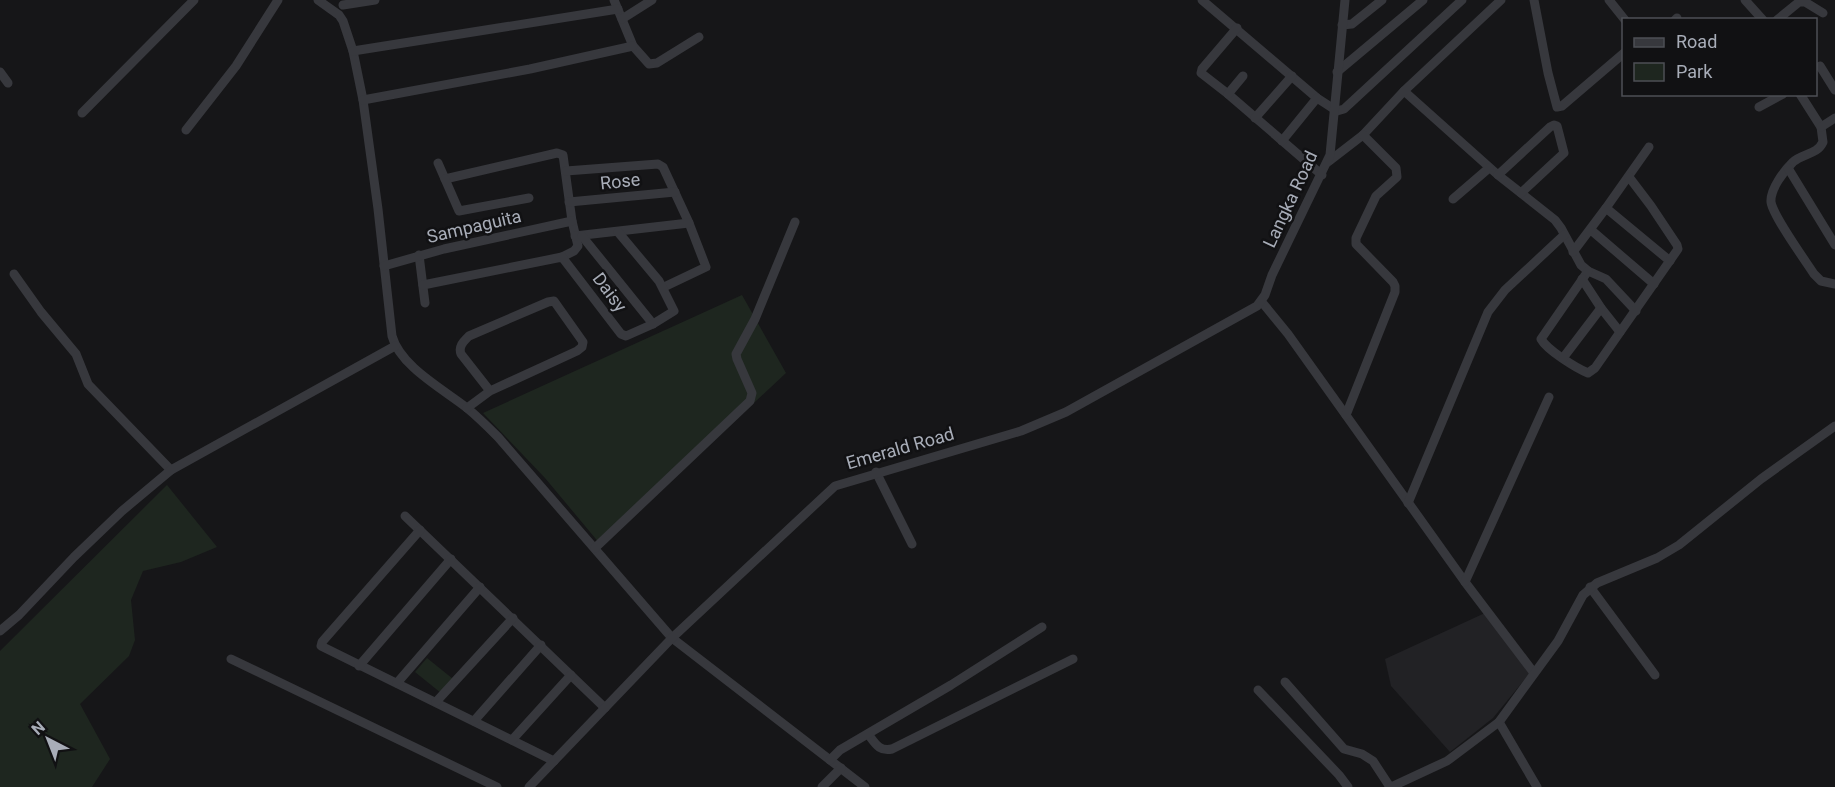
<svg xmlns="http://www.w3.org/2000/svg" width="1835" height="787" viewBox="0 0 1835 787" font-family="Roboto,sans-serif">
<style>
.built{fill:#222225}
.green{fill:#1e261f}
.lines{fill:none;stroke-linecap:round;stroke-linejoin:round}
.minor{stroke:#37383d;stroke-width:9}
.labels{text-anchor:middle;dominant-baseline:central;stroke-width:5;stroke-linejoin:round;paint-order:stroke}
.street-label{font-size:18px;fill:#a8adb8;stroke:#111113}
</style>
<rect width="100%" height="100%" fill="#161618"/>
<path class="built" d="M1485 613 1529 671V674L1493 718 1450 752 1391 686 1385 659Z"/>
<g class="green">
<path d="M742 295 786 373 694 459 600 544 545 478 483 413Z"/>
<path d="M167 485 217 547 181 562 143 571 131 600 135 640 129 656 80 704 110 759 92 787H0V651Z"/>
<path d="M427 658 453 679 441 693 415 672Z"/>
</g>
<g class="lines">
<g class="minor">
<path d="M318 0 339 15 343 21 353 51 363 100 378 209 392 336C400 366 443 389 467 408 478 417 488 427 498 437L672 638 865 787"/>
<path d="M614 0 633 46 649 64 657 63 699 37"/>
<path d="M1202 0 1317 98 1337 111 1344 109 1462 0"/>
<path d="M1534 0 1548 73 1557 107 1562 106 1624 53"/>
<path d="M1609 0 1625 20"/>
<path d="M1745 0 1763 20"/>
<path d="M343 5 375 0"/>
<path d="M622 19 652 0"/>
<path d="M1675 20 1677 18"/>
<path d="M1777 20 1799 2H1805L1823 13"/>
<path d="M1342 25 1352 24 1382 0"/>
<path d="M1237 28 1202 69 1201 73 1228 94 1322 175"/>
<path d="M353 51 618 9"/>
<path d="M1820 66 1835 90"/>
<path d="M0 72 8 83"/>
<path d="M1337 72 1423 0"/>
<path d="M1404 91 1498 175 1555 220 1561 228 1581 265 1588 271 1606 279 1636 311"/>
<path d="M1228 94 1243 76"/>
<path d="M1800 94 1821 127 1823 142C1817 155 1803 153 1793 162 1784 171 1770 189 1771 202 1773 216 1805 260 1814 274L1821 281 1835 284"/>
<path d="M363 100 530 69 633 46"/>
<path d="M1759 107 1783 94"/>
<path d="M82 113 194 0"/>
<path d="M1255 118 1292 76"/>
<path d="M1821 127 1835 118"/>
<path d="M186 130 236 66 278 0"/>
<path d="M1282 141 1317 98"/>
<path d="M1328 162 1363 135 1404 91 1501 0"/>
<path d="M438 163 445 179 557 153 563 155 572 221 578 246 574 251 562 257"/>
<path d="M1788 168 1835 245"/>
<path d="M566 171 658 164 663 167 689 223 706 267 664 287"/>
<path d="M1498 175 1550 127 1554 125 1557 126 1564 153 1521 193"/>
<path d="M445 179 459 211 529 198"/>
<path d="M1453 199 1489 168"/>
<path d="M569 202 675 192"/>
<path d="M1606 208 1670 261"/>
<path d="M1591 230 1654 284"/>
<path d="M575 236 689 223"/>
<path d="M582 236 653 324"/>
<path d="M1573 252 1606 208 1649 147"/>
<path d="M419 255 425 303"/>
<path d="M384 266 444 249 572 221"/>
<path d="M1588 271 1541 339C1547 350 1576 368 1588 373L1595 368 1678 249 1677 245 1651 206 1629 177"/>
<path d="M14 274 41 312 76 354 88 384 171 470"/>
<path d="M1582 279 1601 308 1620 332"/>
<path d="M423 285 562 257 621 334 626 336 653 324 674 311 659 281 618 232"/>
<path d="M1261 301 1288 334 1465 582 1534 673"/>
<path d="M1563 358 1601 308"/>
<path d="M467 408 490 391 577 351 582 347 583 342 554 301 548 302 469 336C464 341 458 346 461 354L490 391"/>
<path d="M1346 415 1395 292V286L1393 282 1356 244V238L1376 196 1397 177 1396 168 1363 135"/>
<path d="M876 472 912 544"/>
<path d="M1408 503 1488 312 1505 290 1564 235"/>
<path d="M405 516 605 708"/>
<path d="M420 530 322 642 321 646 554 761"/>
<path d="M595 548 750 401 752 393 737 359 736 354 755 319 795 222"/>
<path d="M1465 582 1549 397"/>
<path d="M1590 587 1655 675"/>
<path d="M0 631 19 615 74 557 122 511 171 470 395 346"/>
<path d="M231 659 497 787"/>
<path d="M359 666 451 559"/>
<path d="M1285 682 1344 749 1362 754 1373 761 1390 787"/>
<path d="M397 683 480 587"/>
<path d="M1258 690 1339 775 1348 787"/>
<path d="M436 702 513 618"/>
<path d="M474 721 541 645"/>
<path d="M1499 722 1537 787"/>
<path d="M868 734C875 743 879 752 892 749L1073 659"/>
<path d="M512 740 571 675"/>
<path d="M830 760 840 750 951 685 1042 627"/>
<path d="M529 787 672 638 835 486 1021 431 1066 412 1257 306 1265 295 1272 275 1330 155 1345 0"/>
<path d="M822 787 841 768"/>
<path d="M1391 787 1447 761 1499 722 1558 641 1583 595 1597 583 1657 558 1679 545 1761 479 1835 426"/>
</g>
</g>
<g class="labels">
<g class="street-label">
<text transform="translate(620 181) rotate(-6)">Rose</text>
<text transform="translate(1290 199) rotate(-65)">Langka Road</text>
<text transform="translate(474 226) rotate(-13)">Sampaguita</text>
<text transform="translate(610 292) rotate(53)">Daisy</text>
<text transform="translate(900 448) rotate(-16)">Emerald Road</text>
</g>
</g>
<rect x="1622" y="18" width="195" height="78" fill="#111113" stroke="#4d4f55" stroke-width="1.5"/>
<rect x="1634" y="38" width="30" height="9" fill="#37383d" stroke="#4d4f55" stroke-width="1.5"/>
<text x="1676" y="48" font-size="18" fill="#a8adb8">Road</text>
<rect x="1634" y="63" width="30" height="18" fill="#1e261f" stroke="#4d4f55" stroke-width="1.5"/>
<text x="1676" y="78" font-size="18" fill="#a8adb8">Park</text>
<g transform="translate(48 739) rotate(318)" stroke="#111113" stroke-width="4.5" paint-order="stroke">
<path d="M0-4.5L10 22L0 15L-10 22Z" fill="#a8adb8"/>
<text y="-9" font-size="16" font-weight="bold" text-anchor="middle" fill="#a8adb8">N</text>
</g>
</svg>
